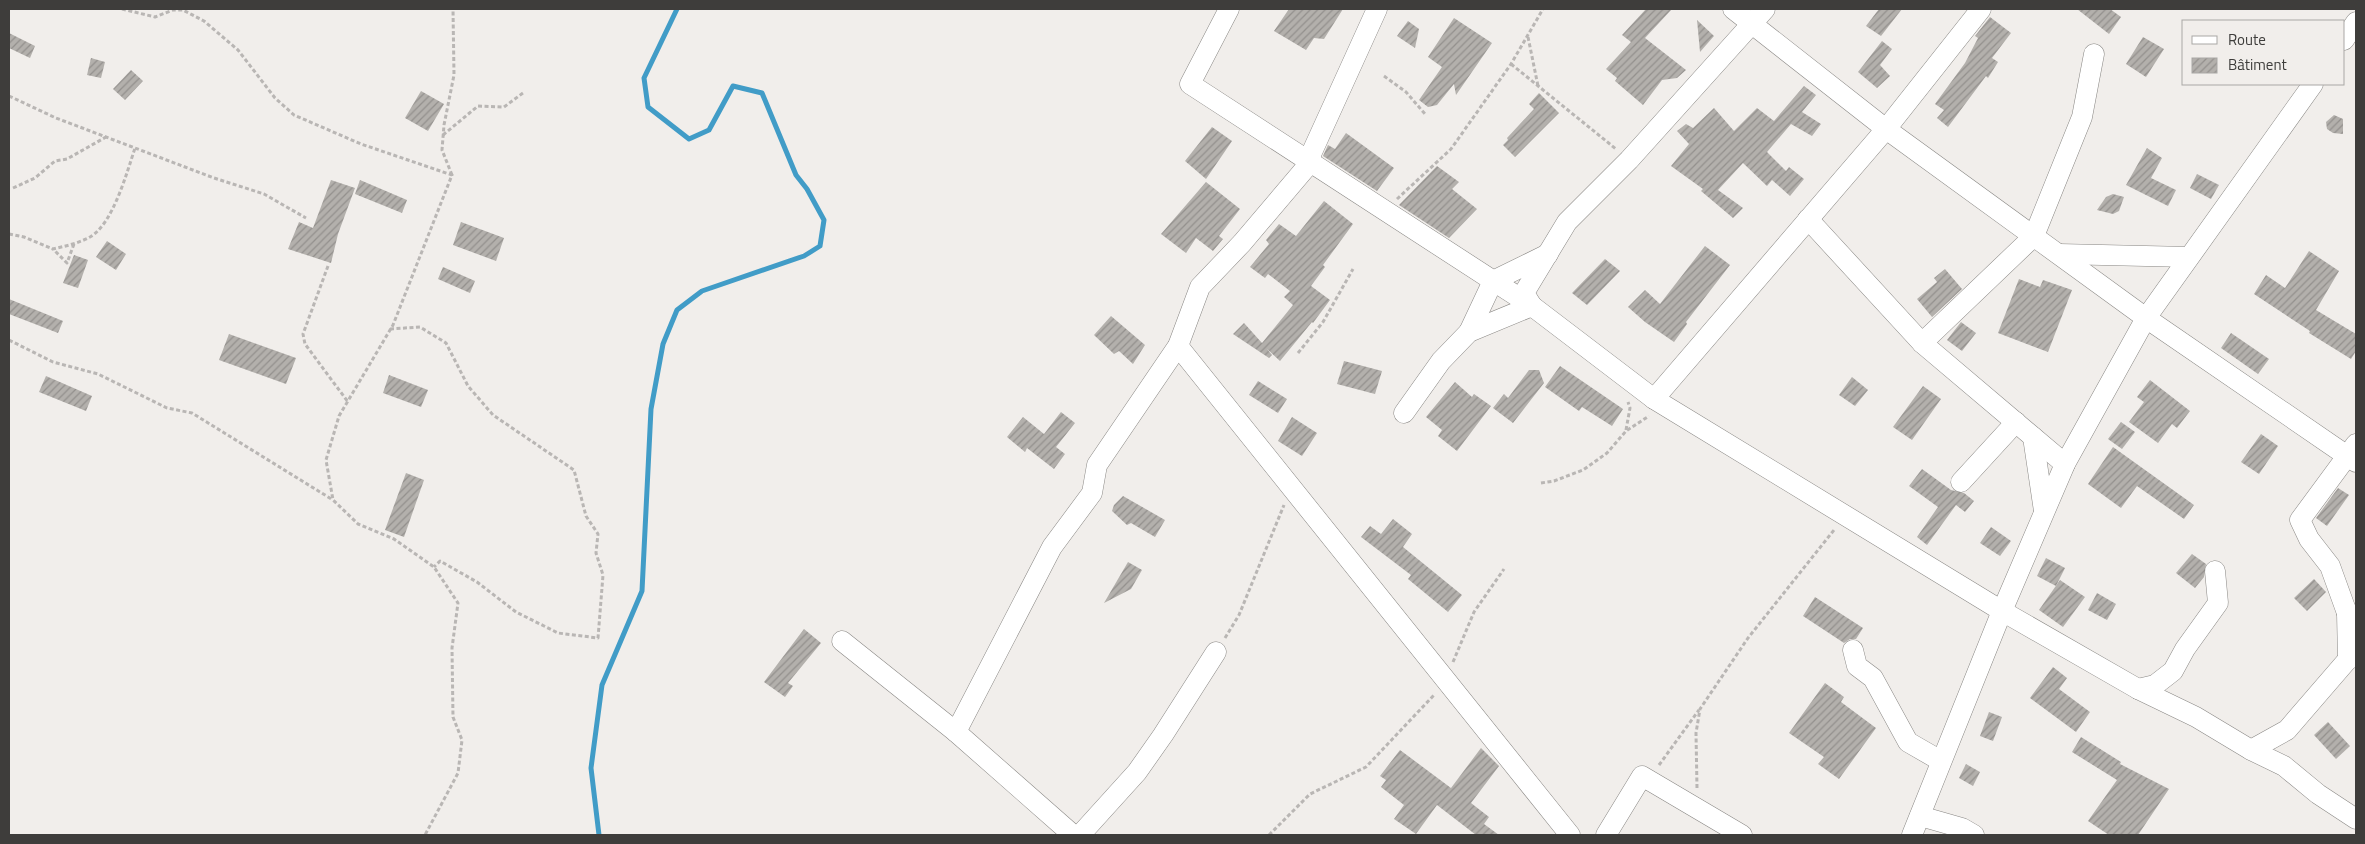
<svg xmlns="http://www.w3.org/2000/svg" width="2365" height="844" viewBox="0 0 2365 844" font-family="'Titillium Web',sans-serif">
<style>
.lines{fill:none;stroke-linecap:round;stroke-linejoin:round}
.stream{stroke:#419cc7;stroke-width:5}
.building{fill:url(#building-hatch)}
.street-casing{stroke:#898784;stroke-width:21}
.path{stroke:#b9b6b4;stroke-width:3;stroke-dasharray:4 2.5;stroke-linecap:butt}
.street{stroke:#fff;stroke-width:20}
</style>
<defs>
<pattern id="building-hatch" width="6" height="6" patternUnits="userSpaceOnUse" patternTransform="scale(1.25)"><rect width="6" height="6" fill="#b3b0ac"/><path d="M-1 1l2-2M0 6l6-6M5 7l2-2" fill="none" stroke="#93908d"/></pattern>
</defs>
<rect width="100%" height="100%" fill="#f1eeeb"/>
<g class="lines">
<path class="stream" d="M599 835 591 768 602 685 642 591 651 409 663 344 677 310 702 291 804 256 820 246 824 220 807 189 796 175 762 93 733 86 709 130 689 139 648 107 644 78 677 9"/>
</g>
<g class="building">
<path d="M1289 9H1343L1324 39 1314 38 1306 50 1274 31Z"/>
<path d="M1646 9H1672L1645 38 1686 70 1677 78 1662 80 1643 105 1615 81 1617 78 1606 69 1631 42 1622 35Z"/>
<path d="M1879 9H1902L1881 36 1866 26Z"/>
<path d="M2077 9H2110L2121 17 2109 34Z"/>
<path d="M1990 17 2011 33 1992 58 1998 62 1988 78 1986 76 1948 127 1937 118 1944 110 1935 104 1965 63 1978 38 1975 36Z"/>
<path d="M1454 18 1492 43 1456 95 1454 84 1437 105 1428 107 1419 100 1442 67 1428 57Z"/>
<path d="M1697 20 1714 36 1700 52Z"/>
<path d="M1408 21 1419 29 1415 48 1397 36Z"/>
<path d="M9 33 35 46 30 58 9 48Z"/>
<path d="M2143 37 2164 49 2146 77 2126 64Z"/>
<path d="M1882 41 1892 49 1880 65 1890 76 1877 88 1858 72Z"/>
<path d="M91 58 105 62 101 78 87 75Z"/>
<path d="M131 70 143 81 125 100 113 89Z"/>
<path d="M1804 86 1816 95 1802 112 1821 124 1812 136 1791 124 1767 152 1786 171 1789 167 1804 179 1790 196 1772 180 1767 186 1743 163 1718 190 1743 208 1733 218 1701 191 1703 189 1671 166 1689 144 1677 131 1686 124 1693 128 1714 108 1734 131 1757 108 1774 121Z"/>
<path d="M421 91 444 104 428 131 405 118Z"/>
<path d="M1539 93 1559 113 1515 157 1503 145 1508 140 1507 138 1534 109 1529 104Z"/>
<path d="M2334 115 2343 119V134L2333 133 2327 129 2326 122Z"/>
<path d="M1212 127 1232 141 1206 179 1185 161Z"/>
<path d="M1346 133 1394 168 1377 191 1323 156 1328 145 1335 149Z"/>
<path d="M2147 148 2162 158 2151 178 2176 190 2168 206 2126 185Z"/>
<path d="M1437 166 1459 182 1452 189 1477 209 1449 238 1399 205Z"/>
<path d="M2197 174 2219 185 2211 199 2190 188Z"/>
<path d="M331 180 355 188 338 234 331 263 288 249 299 222 313 228Z"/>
<path d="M360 180 407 200 402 213 355 194Z"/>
<path d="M1206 182 1240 209 1219 236 1223 239 1213 251 1196 238 1186 253 1161 234Z"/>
<path d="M2113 194 2124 197 2119 211 2113 214 2097 210 2106 197Z"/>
<path d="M1324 201 1353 224 1323 265 1325 267 1311 286 1330 300 1313 323 1312 322 1280 361 1267 349 1272 355 1269 358 1233 334 1244 323 1262 343 1293 305 1284 297 1290 291 1268 274 1265 278 1250 267 1269 244 1266 240 1279 224 1296 236Z"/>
<path d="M461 222 504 238 496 261 453 245Z"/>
<path d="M107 241 126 254 116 270 96 257Z"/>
<path d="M1705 246 1730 265 1686 322 1687 324 1674 342 1645 322 1628 307 1645 290 1660 304Z"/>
<path d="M2309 251 2339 271 2316 310 2356 334V351L2351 359 2309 333 2310 331 2254 294 2266 275 2285 288Z"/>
<path d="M74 255 88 260 78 288 63 283Z"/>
<path d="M1605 259 1620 271 1587 305 1572 293Z"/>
<path d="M443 267 475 281 470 293 438 279Z"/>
<path d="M1945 269 1962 289 1932 317 1917 299 1937 282 1934 278Z"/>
<path d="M2019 279 2040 287 2043 280 2072 290 2048 352 1998 333Z"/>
<path d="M9 299 63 321 58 333 9 314Z"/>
<path d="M1111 316 1145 345 1133 364 1119 351 1114 354 1094 335Z"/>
<path d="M1961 322 1976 333 1962 351 1947 340Z"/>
<path d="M2231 333 2269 359 2258 374 2221 348Z"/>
<path d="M229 334 296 358 286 384 219 360Z"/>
<path d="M1344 361 1382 371 1375 394 1337 384Z"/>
<path d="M1560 366 1623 409 1612 426 1582 407 1579 411 1545 387Z"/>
<path d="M1529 370H1539L1544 383 1513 423 1493 408 1504 394 1508 398Z"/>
<path d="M389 375 428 390 421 407 383 393Z"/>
<path d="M46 376 92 396 86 411 39 392Z"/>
<path d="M1852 377 1868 390 1855 406 1839 395Z"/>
<path d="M2150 380 2190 411 2177 428 2172 424 2158 443 2129 422 2144 402 2137 397Z"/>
<path d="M1258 381 1287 399 1278 413 1249 395Z"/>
<path d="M1455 382 1472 397 1474 394 1491 406 1457 451 1438 436 1442 430 1426 417Z"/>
<path d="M1923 386 1941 399 1912 440 1893 427Z"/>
<path d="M1061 412 1075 423 1056 447 1065 454 1054 469 1027 448 1025 452 1007 437 1023 417 1044 434Z"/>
<path d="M1292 417 1317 433 1302 456 1278 441Z"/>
<path d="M2121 422 2135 432 2122 449 2108 439Z"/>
<path d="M2261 434 2278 446 2259 474 2241 462Z"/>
<path d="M2113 447 2194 505 2184 519 2137 486 2121 508 2088 484Z"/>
<path d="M1922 469 1951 490 1964 493 1974 501 1965 512 1956 505 1927 545 1917 537 1938 507 1909 486Z"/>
<path d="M406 473 424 480 404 537 385 530Z"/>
<path d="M2338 488 2349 495 2327 526 2316 518Z"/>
<path d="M1123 496 1165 520 1155 537 1131 523 1127 525 1112 511 1114 505Z"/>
<path d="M1393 519 1412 534 1403 547 1462 595 1448 612 1408 579 1411 575 1361 537 1370 526 1381 534Z"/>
<path d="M1991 527 2011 541 2000 556 1980 543Z"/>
<path d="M2192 554 2206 564 2204 577 2195 588 2176 573Z"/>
<path d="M2046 558 2065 568 2056 586 2037 576Z"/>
<path d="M1128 562 1142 570 1131 589 1104 603Z"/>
<path d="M2314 579 2326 592 2307 611 2294 598Z"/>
<path d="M2060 580 2085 597 2063 627 2039 610Z"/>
<path d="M2097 593 2116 604 2107 620 2088 610Z"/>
<path d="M1815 597 1863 628 1856 639H1850L1844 643 1803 616Z"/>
<path d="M804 629 821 643 788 683 793 686 785 697 764 682Z"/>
<path d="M2053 667 2067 678 2059 689 2090 712 2076 732 2030 698Z"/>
<path d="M1825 683 1844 697 1841 702 1876 728 1839 779 1818 764 1824 757 1789 733Z"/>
<path d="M1989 712 2002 717 1993 741 1980 736Z"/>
<path d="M2328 722 2350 746 2336 759 2314 735Z"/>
<path d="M2081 737 2121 762 2120 764 2169 789 2138 835H2109L2088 821 2117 780 2072 752Z"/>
<path d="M1481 748 1499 766 1471 803 1489 817 1484 824 1499 835H1476L1437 805 1416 834 1394 819 1404 805 1381 787 1386 780 1380 776 1400 750 1451 788Z"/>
<path d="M1966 764 1980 772 1973 786 1959 778Z"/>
</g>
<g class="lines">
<defs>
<g id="street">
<path d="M1229 9 1190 84 1532 306 1654 399 2002 611 2138 689 2196 717 2251 750 2284 766 2318 794 2356 819"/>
<path d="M1733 9 1886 129 2146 318 2356 462"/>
<path d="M2344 40 2356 22"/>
<path d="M1808 219 1922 343 2065 464"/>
<path d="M2059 254 2189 257"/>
<path d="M1469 332 1493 281 1548 254"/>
<path d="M1922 343 2034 236 2082 117 2094 54"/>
<path d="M1178 346 1570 835"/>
<path d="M1654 399 1886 129 1981 9"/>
<path d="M1404 413 1441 361 1469 332 1532 306 1524 293 1567 222 1629 160 1765 9"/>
<path d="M2033 437 2044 511"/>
<path d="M2356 444 2300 520 2309 539 2330 566 2347 613 2356 615"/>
<path d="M1961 482 2016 422"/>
<path d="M2347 613 2348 660"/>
<path d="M842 641 956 732"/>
<path d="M1853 650 1857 666 1873 678 1908 742 1941 761"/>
<path d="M2138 689 2155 685 2173 671 2185 649 2218 603 2215 571"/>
<path d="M2251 750 2287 730 2356 650"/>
<path d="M1920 816 1962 828 1974 835"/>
<path d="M1073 835 956 732 1052 547 1092 493 1097 465 1178 346 1200 287 1242 243 1309 164 1312 152 1377 9"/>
<path d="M1080 835 1137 772 1163 735 1216 652"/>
<path d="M1606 835 1642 776 1742 835"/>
<path d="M1912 835 2002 611 2065 464 2146 318 2313 84"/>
</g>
</defs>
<use href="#street" class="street-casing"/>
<g class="path">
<path d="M122 9 155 17 173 10H183L204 21 238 50 275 98 294 115 361 144 452 175 393 325 339 416 326 460 333 500 358 524 394 539 434 567 458 603 452 648 453 717 462 740 458 773 425 835"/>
<path d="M1528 37 1538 86"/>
<path d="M1511 64 1616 149"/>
<path d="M1384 76 1406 92 1425 114"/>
<path d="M9 96 56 118 214 178 264 194 306 218"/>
<path d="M443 135 478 106 504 107 523 93"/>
<path d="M452 175 442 150 444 125 454 75 453 9"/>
<path d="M13 188 35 178 55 161 67 159 106 137"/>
<path d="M1397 199 1451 149 1511 64 1543 9"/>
<path d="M9 234 24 237 53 249"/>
<path d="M74 244 67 263 53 249C66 246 79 243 90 237 113 224 127 172 135 148"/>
<path d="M328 266 303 334 305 344 348 402"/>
<path d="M390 329 420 327 446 343 468 386 493 415 574 470 586 516 598 534 596 553 603 575 598 638 558 633 516 612 477 582 440 561 434 567"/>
<path d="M9 340 53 362 98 374 167 408 192 413 333 500"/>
<path d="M1298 353 1323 322 1353 269"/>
<path d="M1626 430 1630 408 1628 402"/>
<path d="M1541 483 1554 481 1583 470 1607 453 1626 431 1649 416"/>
<path d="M1225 638 1239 615 1284 505"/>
<path d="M1453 662 1474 612 1504 569"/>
<path d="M1659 765 1699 710"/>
<path d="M1697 788 1696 733 1700 709 1748 638 1834 530"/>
<path d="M1269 835 1310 794 1366 767 1434 695"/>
</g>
<use href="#street" class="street"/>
</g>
<rect width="2365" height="844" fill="none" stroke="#3e3d3b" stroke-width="20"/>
<rect x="2182" y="20" width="162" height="65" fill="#f1eeeb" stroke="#a9a7a5"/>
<rect x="2192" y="36" width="25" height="8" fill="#ffffff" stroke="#a9a7a5"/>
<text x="2228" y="45" font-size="15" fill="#3e3d3b">Route</text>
<rect x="2192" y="58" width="25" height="15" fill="url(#building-hatch)" stroke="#a9a7a5"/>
<text x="2228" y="70" font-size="15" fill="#3e3d3b">Bâtiment</text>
</svg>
